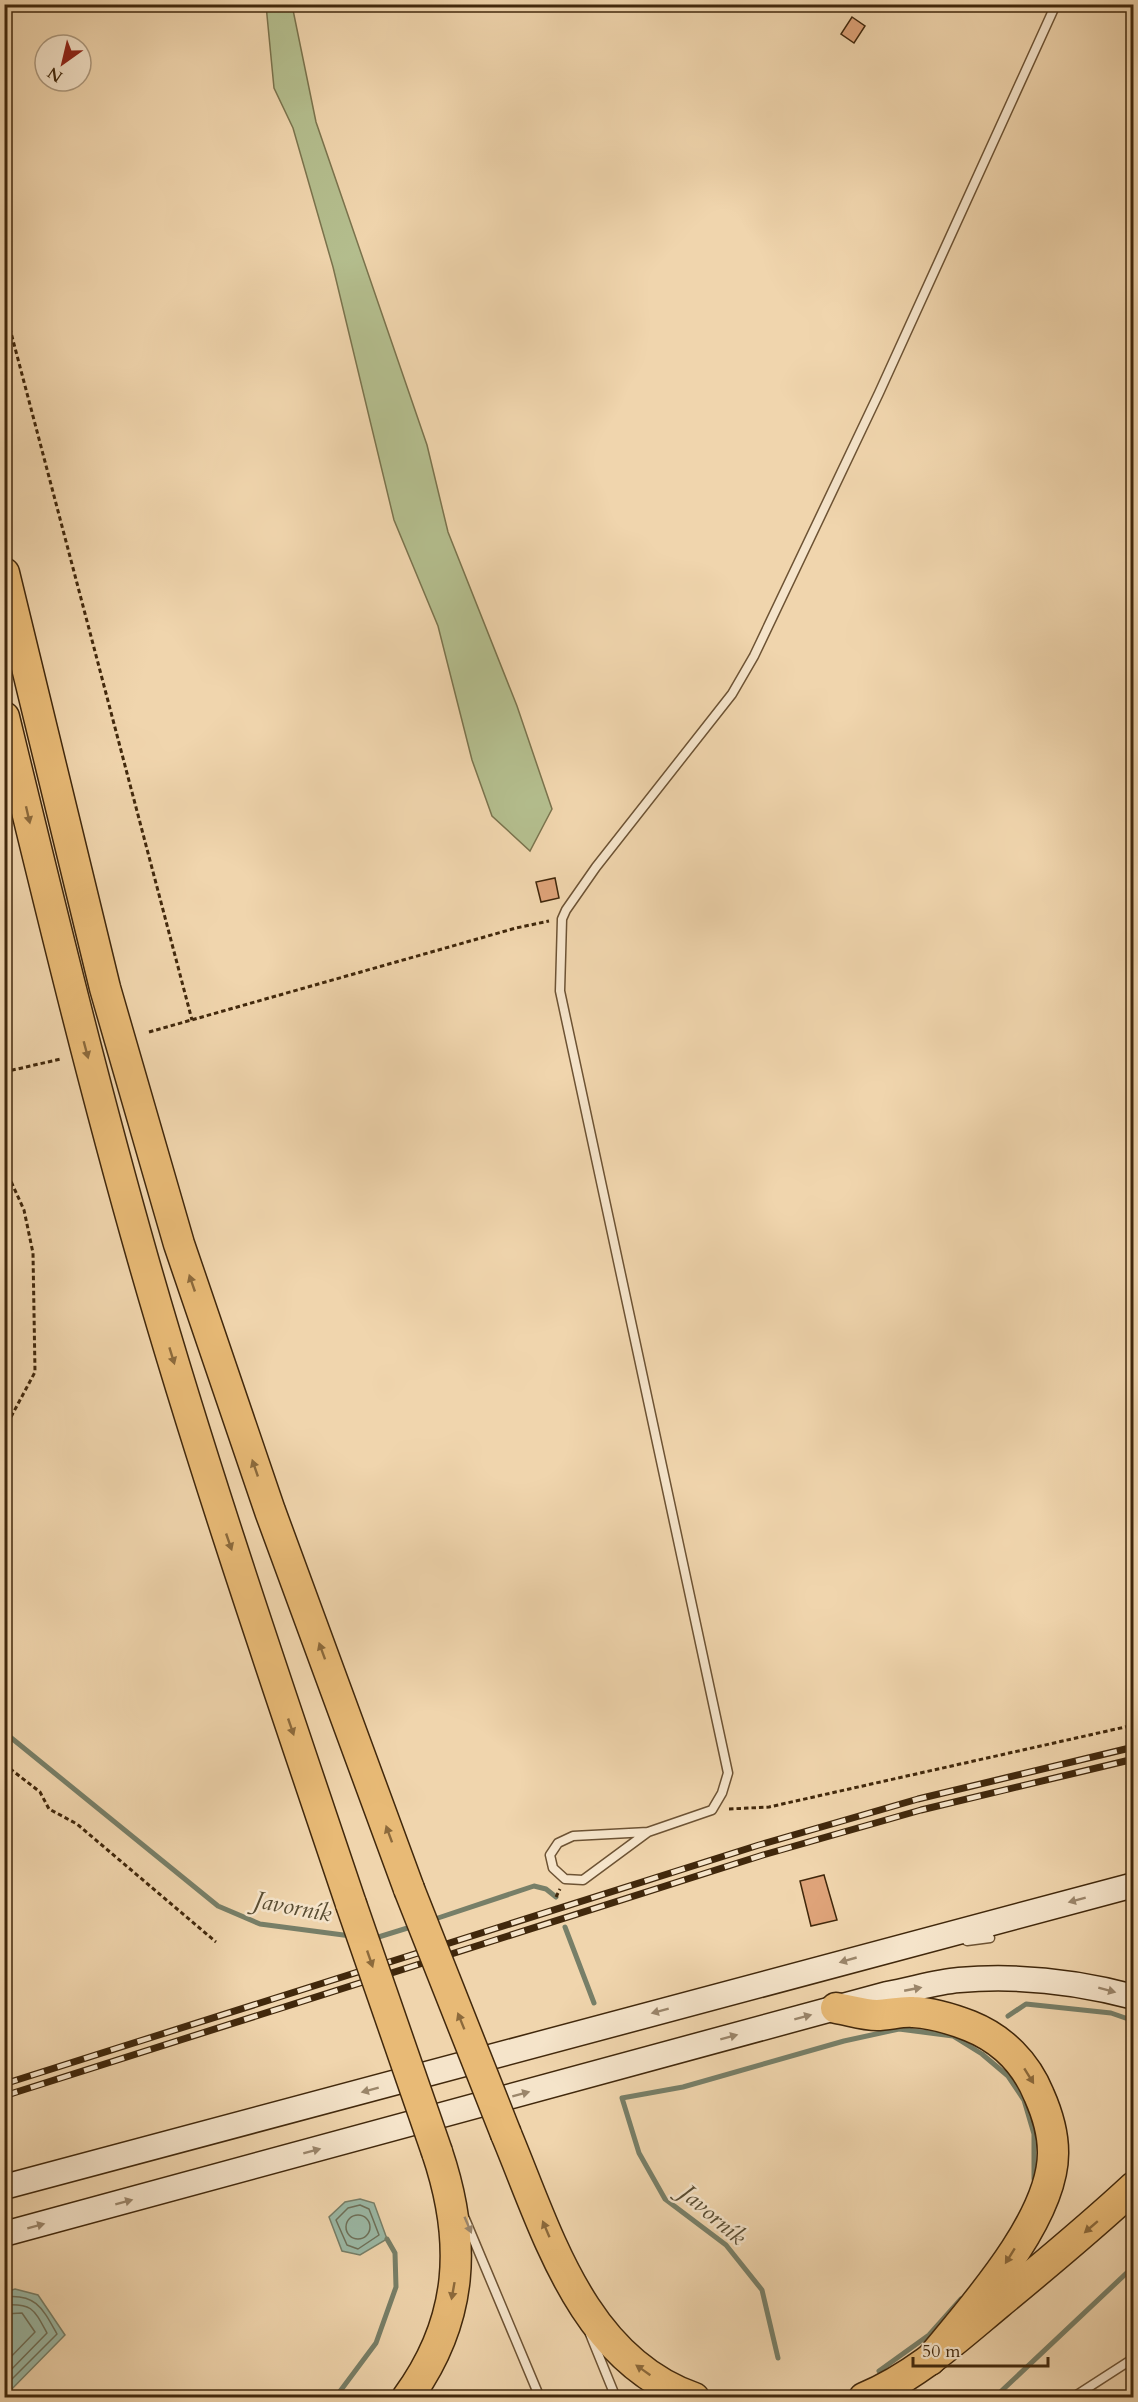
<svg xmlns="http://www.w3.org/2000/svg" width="1138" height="2402" viewBox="0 0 1138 2402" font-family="Cardo,serif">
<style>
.green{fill:#b4be8e;stroke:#7a734d;stroke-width:1.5}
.water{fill:#9bb9a6;stroke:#777f68;stroke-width:1.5}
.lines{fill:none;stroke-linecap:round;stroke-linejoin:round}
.shore{stroke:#6e7059;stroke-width:1.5}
.stream{stroke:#777f68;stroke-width:5}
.building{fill:#dea379;stroke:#41280c;stroke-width:1.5}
.service-casing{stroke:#6d5334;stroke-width:11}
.secondary-casing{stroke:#41280c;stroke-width:27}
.motorway-casing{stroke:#41280c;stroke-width:33}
.path{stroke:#41280c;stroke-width:3;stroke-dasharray:4.5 3;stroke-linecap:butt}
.service{stroke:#f5e4ca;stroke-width:8}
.secondary{stroke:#f5e4ca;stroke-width:24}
.motorway{stroke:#e8ba76;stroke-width:30}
.rail-casing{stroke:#41280c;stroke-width:7}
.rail{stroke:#f5e4ca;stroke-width:4.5;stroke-dasharray:14;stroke-linecap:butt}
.motorway-bridge-casing{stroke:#41280c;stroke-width:33;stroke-linecap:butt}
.motorway-bridge{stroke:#e8ba76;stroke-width:30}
.oneway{fill:#8c6a3c}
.oneway2{fill:#9b866b}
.labels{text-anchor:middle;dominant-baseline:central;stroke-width:5;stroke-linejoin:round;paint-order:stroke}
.water-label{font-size:24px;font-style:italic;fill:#584c32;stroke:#f5e4ca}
</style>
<rect width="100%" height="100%" fill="#f0d5ad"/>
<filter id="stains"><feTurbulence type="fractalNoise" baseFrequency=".00333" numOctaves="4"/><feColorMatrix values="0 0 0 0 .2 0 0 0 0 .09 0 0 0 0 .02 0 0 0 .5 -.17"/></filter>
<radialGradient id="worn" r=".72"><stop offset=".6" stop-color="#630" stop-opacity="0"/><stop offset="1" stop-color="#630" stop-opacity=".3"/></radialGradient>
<path class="green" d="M266 5H292L316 122 427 445 448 532 517 706 552 809 530 851 492 816 472 760 438 626 394 520 333 267 293 128 274 88Z"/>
<g class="water">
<path d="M360 2199 374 2203 387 2239 360 2255 342 2251 329 2217 345 2202Z"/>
<path d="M15 2289 38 2295 65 2335 5 2396V2292Z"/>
</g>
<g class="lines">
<g class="shore">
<path d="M360 2205 369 2209 379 2235 358 2249 347 2245 336 2220 348 2208Z"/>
<circle cx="358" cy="2227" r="12"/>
<path d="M4 2297C36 2293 43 2309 57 2334L4 2387"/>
<path d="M4 2305C32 2303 34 2309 47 2333L4 2377"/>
<path d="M4 2314 22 2313 35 2332 4 2364"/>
</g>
<g class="stream">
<path d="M4 1732 218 1906 260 1924 351 1936"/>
<path d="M432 1920 534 1886 546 1889 556 1897"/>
<path d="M565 1927 594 2003"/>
<path d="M372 1939 414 1926"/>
<path d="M1008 2016 1026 2004 1111 2013 1134 2021"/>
<path d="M778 2358 762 2290 726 2245 665 2199 639 2153 622 2098 683 2087 844 2041 899 2029 953 2036 982 2054 1008 2076 1024 2100 1034 2134V2179"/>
<path d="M879 2371 929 2335 961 2299"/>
<path d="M6 2395 8 2398"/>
<path d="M335 2398 376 2343 396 2287 395 2253 387 2239"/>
<path d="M994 2398 1134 2266"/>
</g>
</g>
<g class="building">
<path d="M852 17 865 26 854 43 841 34Z"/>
<path d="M555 878 559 898 541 902 536 882Z"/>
<path d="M824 1875 837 1920 811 1926 800 1881Z"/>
</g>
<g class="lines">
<defs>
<g id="service">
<path d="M648 1832 583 1880 565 1879 553 1868 550 1855 558 1843 573 1836 648 1832 712 1810 722 1793 728 1773 560 991 562 919 566 910 596 867 732 694 754 656 879 393 1056 4"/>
<path d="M967 1941 990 1938"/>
<path d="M465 2219 540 2398"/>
<path d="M590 2334 616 2398"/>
<path d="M1072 2398 1134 2358"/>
</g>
<g id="secondary">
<path d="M4 2187 1134 1885"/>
<path d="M4 2234 887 1994C911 1990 935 1982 959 1980 1018 1975 1078 1982 1134 1997"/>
</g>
<g id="motorway">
<path d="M4 573 105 988 179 1244 270 1511 409 1889"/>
<path d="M4 717C48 898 92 1080 143 1259 205 1476 279 1690 351 1904"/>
<path d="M836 2008C849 2010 863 2015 877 2015 889 2015 901 2011 913 2012 932 2013 952 2019 970 2026 1002 2039 1026 2063 1039 2095 1047 2113 1053 2132 1053 2152 1054 2219 971 2310 930 2360"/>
<path d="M506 2134C547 2232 582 2359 694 2398"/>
<path d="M407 2398C464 2320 467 2241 437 2152"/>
<path d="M864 2398C916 2376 956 2339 998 2304 1044 2266 1090 2228 1134 2187"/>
</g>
</defs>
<use href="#service" class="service-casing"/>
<use href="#secondary" class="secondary-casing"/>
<use href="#motorway" class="motorway-casing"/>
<g class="path">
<path d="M4 306 192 1020"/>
<path d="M149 1032 516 928 549 921"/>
<path d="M4 1072 61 1059"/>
<path d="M4 1104 8 1097V1072"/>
<path d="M4 1152 9 1177 4 1179"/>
<path d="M4 1430 35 1372 33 1253 24 1210 9 1177"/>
<path d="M4 1764 40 1792 49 1809 77 1824 216 1942"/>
<path d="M729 1809 769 1807 1134 1725"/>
<path d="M556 1897 560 1889"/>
</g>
<use href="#service" class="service"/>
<use href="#secondary" class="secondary"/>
<use href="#motorway" class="motorway"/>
<defs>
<g id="rail">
<path d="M4 2084 759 1845 918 1799 1134 1747"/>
<path d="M4 2096 763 1855 921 1810 1134 1759"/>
</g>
</defs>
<use href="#rail" class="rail-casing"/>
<use href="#rail" class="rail"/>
<defs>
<g id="motorway-bridge">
<path d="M409 1889 506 2134"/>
<path d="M351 1904 437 2152"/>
</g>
</defs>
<use href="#motorway-bridge" class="motorway-bridge-casing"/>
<use href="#motorway-bridge" class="motorway-bridge"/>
</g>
<defs><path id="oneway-solid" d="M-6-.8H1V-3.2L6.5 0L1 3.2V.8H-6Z" transform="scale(1.5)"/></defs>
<g class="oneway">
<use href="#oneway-solid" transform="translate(28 815) rotate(77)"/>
<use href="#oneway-solid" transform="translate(86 1050) rotate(75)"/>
<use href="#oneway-solid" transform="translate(192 1283) rotate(-109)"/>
<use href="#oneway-solid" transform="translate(172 1356) rotate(73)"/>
<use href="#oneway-solid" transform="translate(255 1468) rotate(-109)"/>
<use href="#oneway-solid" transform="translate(229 1542) rotate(71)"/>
<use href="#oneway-solid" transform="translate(322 1651) rotate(-110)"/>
<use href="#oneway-solid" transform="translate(291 1727) rotate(71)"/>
<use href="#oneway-solid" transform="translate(389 1834) rotate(-110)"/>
<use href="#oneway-solid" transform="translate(370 1959) rotate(71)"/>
<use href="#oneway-solid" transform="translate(461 2021) rotate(-112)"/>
<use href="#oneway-solid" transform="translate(1029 2076) rotate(58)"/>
<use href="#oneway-solid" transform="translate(1091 2227) rotate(139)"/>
<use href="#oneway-solid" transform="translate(546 2229) rotate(-113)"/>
<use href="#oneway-solid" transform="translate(1010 2256) rotate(122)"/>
<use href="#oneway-solid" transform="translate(453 2291) rotate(100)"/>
<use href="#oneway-solid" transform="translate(643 2370) rotate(-145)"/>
</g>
<g class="oneway2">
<use href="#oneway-solid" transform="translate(1077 1900) rotate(165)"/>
<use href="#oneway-solid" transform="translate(848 1960) rotate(164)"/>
<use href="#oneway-solid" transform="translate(913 1989) rotate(-11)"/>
<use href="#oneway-solid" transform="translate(1107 1990) rotate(15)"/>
<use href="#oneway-solid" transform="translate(660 2011) rotate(165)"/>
<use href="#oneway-solid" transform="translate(803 2017) rotate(-15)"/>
<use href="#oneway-solid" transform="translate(729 2037) rotate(-15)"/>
<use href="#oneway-solid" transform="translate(370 2090) rotate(165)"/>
<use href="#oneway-solid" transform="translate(521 2094) rotate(-15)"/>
<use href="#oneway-solid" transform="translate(312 2151) rotate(-15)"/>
<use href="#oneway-solid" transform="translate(124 2202) rotate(-15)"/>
<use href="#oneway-solid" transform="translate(468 2225) rotate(67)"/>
<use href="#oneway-solid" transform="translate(36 2226) rotate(-15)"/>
</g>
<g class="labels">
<g class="water-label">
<text transform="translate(293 1907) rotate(11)">Javorník</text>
<text transform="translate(713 2215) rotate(41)">Javorník</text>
</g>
</g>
<rect width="1138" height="2402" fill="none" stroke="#f0d5ad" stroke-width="24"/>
<rect x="6" y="6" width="1126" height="2390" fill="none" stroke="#41280c" stroke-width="3"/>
<rect x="12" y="12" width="1114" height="2378" fill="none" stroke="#41280c" stroke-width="1.5"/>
<g transform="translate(63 63) rotate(214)"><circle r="28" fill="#f5e4ca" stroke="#ad997e" stroke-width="1.5"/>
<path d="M0-4.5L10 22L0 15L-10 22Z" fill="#8f2418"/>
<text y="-9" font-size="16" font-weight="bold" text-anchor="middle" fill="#41280c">N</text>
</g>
<path d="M913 2357v9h135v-9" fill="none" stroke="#41280c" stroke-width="3"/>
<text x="922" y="2357" font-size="18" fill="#41280c" stroke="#f5e4ca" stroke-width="4.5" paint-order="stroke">50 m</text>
<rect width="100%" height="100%" filter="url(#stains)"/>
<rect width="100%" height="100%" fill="url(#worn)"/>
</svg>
